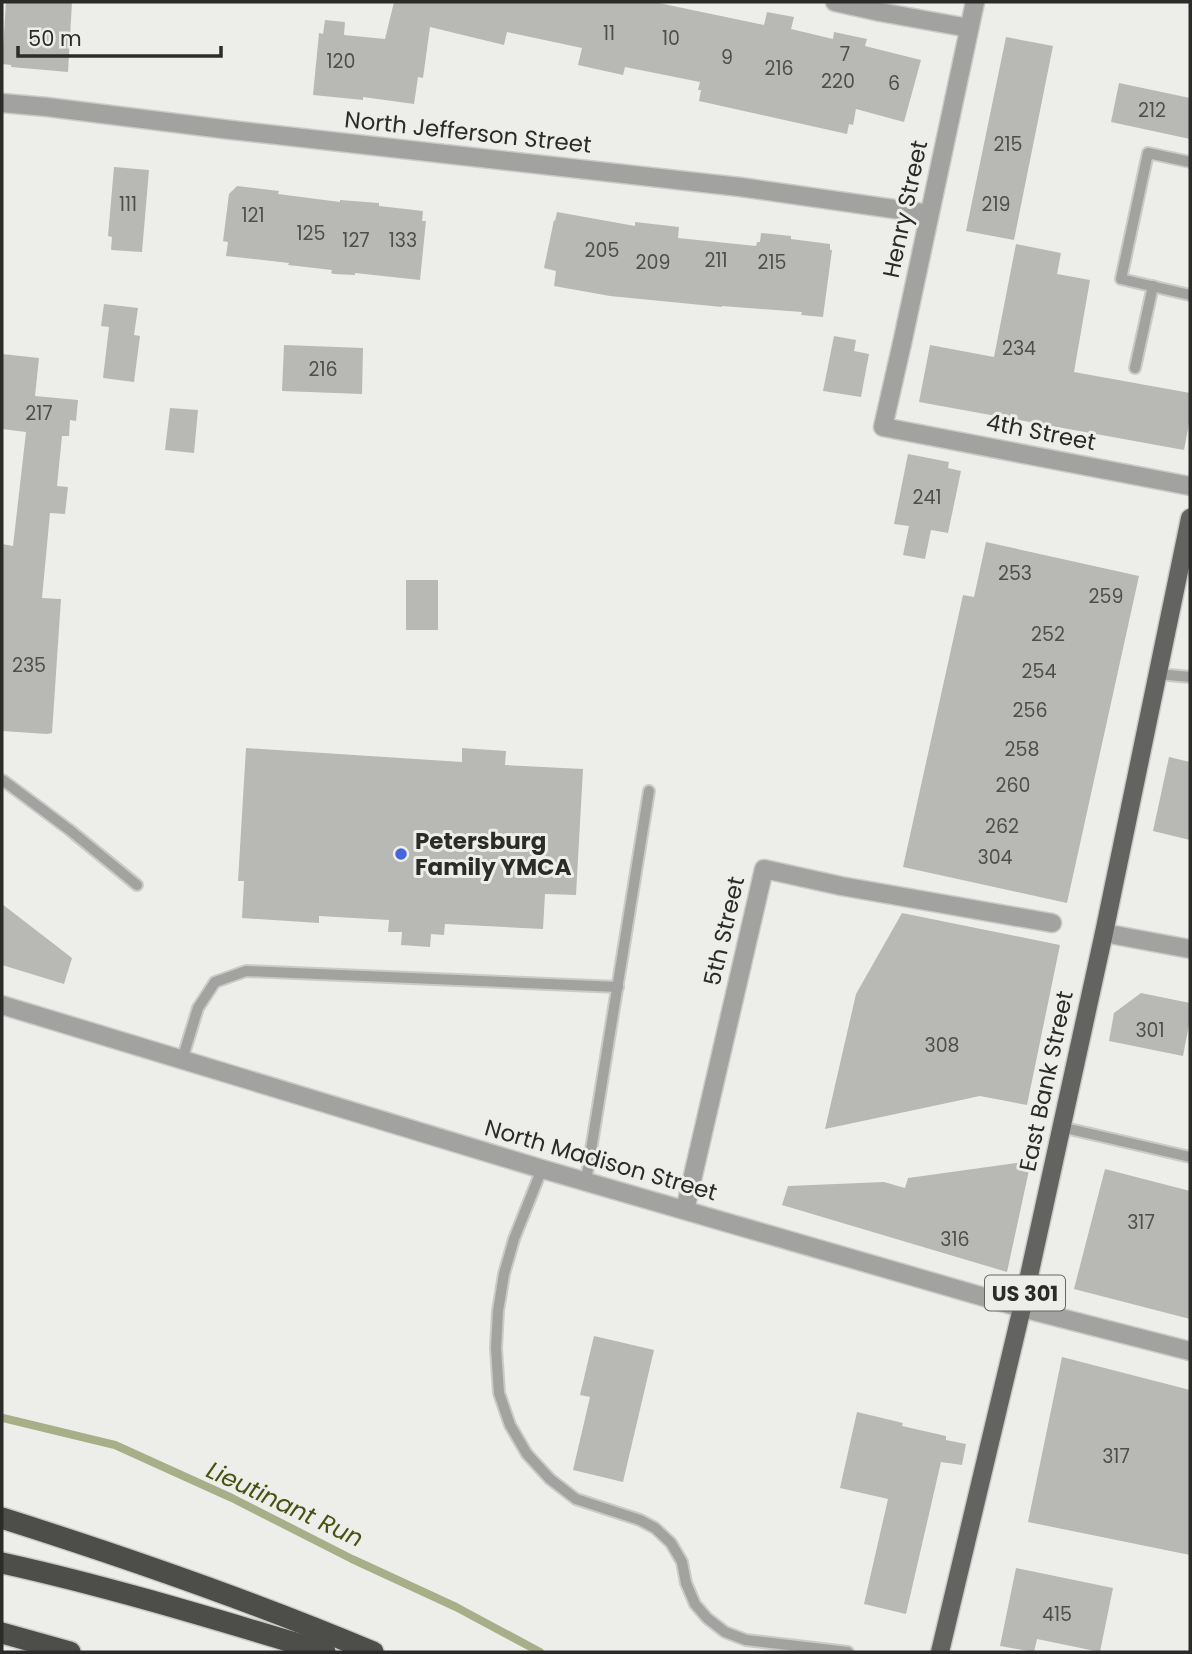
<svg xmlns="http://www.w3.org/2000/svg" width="1192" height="1654" viewBox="0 0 1192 1654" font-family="Poppins,sans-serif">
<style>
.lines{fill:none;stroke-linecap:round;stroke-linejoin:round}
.stream{stroke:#a6af87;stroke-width:8}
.building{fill:#b8b9b5}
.service-casing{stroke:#cacbc7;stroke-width:14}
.minor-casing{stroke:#cacbc7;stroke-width:21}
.tertiary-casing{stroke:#cacbc7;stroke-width:21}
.primary-casing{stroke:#cacbc7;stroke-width:21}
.motorway-casing{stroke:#cacbc7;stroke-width:24}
.service{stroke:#a2a2a0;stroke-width:10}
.minor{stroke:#a2a2a0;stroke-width:18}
.tertiary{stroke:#a2a2a0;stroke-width:18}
.primary{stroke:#636461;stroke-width:18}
.motorway{stroke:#4d4e4a;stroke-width:21}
.poi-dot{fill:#4466d9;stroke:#edeeea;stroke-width:2.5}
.labels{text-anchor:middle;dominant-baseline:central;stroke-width:6;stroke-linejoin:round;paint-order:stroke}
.number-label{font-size:19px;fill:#4e4e4c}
.shield{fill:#edeeea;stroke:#656663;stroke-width:2}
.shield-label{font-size:21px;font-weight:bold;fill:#2b2b29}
.street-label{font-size:23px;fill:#2b2b29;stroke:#edeeea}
.poi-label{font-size:23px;font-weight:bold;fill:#2b2b29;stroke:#edeeea;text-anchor:start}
.water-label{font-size:24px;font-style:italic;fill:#485111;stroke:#edeeea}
</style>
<rect width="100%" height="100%" fill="#edeeea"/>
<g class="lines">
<path class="stream" d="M3 1418 115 1445 232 1498 352 1559 456 1607 540 1652"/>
</g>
<g class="building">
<path d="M6 2H72L68 72 11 67V65L2 64Z"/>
<path d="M394 2H654L764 25 767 12 794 17 791 29 833 39 834 32 867 39 865 46 921 60 904 122 856 109 853 125 849 124 847 134 699 101 701 90H698L700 82 625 67 623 75 578 65 582 48 507 32 504 45 430 27 423 78 418 77 414 104 363 97V100L313 95 319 33 323 34 325 20 345 22 344 35 385 39Z"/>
<path d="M1006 37 1053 46 1014 240 966 231Z"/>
<path d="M1119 83 1190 98V139L1111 122Z"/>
<path d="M114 167 149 170 142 252 111 250 112 237 108 236Z"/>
<path d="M237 186 279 191 278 194 340 202V200L379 203V206L423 211 422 221H426L420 280 355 273V275L334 274 331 273 332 270 288 265 289 263 226 256 228 242 223 241 229 194Z"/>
<path d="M557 212 635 226V222L679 227 678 238 756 246 757 242H760L761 233 791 236V239L830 244V250H832L823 317 801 315 802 312 722 306V307L610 296 554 286 556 271 544 268 554 220 555 221Z"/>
<path d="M1016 244 1061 253 1057 274 1090 280 1074 372 1190 393V418L1184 450 919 402 930 345 994 357Z"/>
<path d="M104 304 138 308 134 335 140 336 134 382 103 378 109 327 101 326Z"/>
<path d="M834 336 856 340 854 351 869 354 861 397 823 391Z"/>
<path d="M284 345 363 348 362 394 282 391Z"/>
<path d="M2 354 39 358 35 396 78 400 76 421 70 420 69 436H62L57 486 68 487 65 514 50 513 42 598 61 599 52 733 47 734 2 731V544L13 546 26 432 2 429Z"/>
<path d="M170 408 198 410 194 453 165 450Z"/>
<path d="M908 454 949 462 948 468 961 471 948 533 931 530 925 559 903 555 909 526 894 524Z"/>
<path d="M986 542 1139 576 1067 903 903 867 963 595 974 597Z"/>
<rect x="406" y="580" width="32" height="50"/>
<path d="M246 748 462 762V748L506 751 505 765 583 769 576 895 545 894 543 929 445 924 444 935 431 934 430 947 401 945 402 932H388L389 920 319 916V923L242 918 244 881H238Z"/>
<path d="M1169 757 1190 762V840L1153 831Z"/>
<path d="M2 904 72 958 64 984 2 965Z"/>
<path d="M902 913 1060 945 1027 1105 980 1096 825 1129 856 994Z"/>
<path d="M1141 993 1190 1003V1019L1183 1056 1109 1041 1114 1013Z"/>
<path d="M1031 1161 1007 1272 782 1205 788 1186 884 1182 905 1188 908 1178Z"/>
<path d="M1105 1169 1190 1191V1319L1074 1289Z"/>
<path d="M594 1336 654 1350 623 1482 573 1470 590 1397 580 1395Z"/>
<path d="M1062 1357 1190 1390V1555L1028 1522Z"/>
<path d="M857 1412 903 1423 902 1426 946 1436V1440L966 1444 962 1465 941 1462 906 1614 864 1604 888 1499 840 1488Z"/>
<path d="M1016 1568 1113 1588 1100 1652 1037 1639 1034 1652 1000 1646Z"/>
</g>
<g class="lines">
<defs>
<g id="service">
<path d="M1190 162 1148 153 1121 279 1190 295"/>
<path d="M1135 368 1153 286"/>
<path d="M1158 674 1190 677"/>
<path d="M2 780 4 781 71 831 137 885"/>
<path d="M182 1060 198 1008 215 982 246 971 618 987"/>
<path d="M1061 1127 1190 1157"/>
<path d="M542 1169 514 1239 504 1274 498 1311 496 1348 499 1393 510 1425 527 1454 550 1479 576 1499 640 1520 655 1528 671 1543 682 1562 686 1583 695 1604 707 1618 725 1632 746 1640 848 1652"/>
<path d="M586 1181 649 791"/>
</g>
<g id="minor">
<path d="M835 2 880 12 969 28"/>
<path d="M975 2 903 339 883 427 1190 486"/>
<path d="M2 103 47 107 223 129 740 187 929 214"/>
<path d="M2 1005 542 1169 1022 1308 1190 1351"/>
<path d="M685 1210 764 869 841 886 1052 923"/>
</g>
<path id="tertiary" d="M1104 933 1190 949"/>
<path id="primary" d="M940 1652 1022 1308 1104 933 1190 518"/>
<g id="motorway">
<path d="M2 1518C128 1558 252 1601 373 1652"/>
<path d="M2 1563C111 1587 218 1620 325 1652"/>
<path d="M2 1633 70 1652"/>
</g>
</defs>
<use href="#service" class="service-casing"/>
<use href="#minor" class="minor-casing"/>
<use href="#tertiary" class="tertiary-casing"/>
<use href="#primary" class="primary-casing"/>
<use href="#motorway" class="motorway-casing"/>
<use href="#service" class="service"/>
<use href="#minor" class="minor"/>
<use href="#tertiary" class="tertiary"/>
<use href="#primary" class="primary"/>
<use href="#motorway" class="motorway"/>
</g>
<circle class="poi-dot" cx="401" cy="854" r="7"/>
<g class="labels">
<g class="number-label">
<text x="609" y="33">11</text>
<text x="671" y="38">10</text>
<text x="845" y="54">7</text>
<text x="727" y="57">9</text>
<text x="341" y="61">120</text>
<text x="779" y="68">216</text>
<text x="838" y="81">220</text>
<text x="894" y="83">6</text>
<text x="1152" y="110">212</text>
<text x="1008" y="144">215</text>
<text x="128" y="204">111</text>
<text x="996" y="204">219</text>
<text x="253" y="215">121</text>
<text x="311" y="233">125</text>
<text x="356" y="240">127</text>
<text x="403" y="240">133</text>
<text x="602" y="250">205</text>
<text x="716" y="260">211</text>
<text x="653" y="262">209</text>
<text x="772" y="262">215</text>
<text x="1019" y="348">234</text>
<text x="323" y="369">216</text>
<text x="39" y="413">217</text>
<text x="927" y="497">241</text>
<text x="1015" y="573">253</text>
<text x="1106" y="596">259</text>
<text x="1048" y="634">252</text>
<text x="29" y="665">235</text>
<text x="1039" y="671">254</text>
<text x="1030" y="710">256</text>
<text x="1022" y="749">258</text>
<text x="1013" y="785">260</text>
<text x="1002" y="826">262</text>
<text x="995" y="857">304</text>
<text x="1150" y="1030">301</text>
<text x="942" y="1045">308</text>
<text x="1141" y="1222">317</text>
<text x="955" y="1239">316</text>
<text x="1116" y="1456">317</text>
<text x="1057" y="1614">415</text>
</g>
<rect class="shield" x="985" y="1275.5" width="80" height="35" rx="5"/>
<g class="shield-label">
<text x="1025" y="1293">US 301</text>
</g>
<g class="street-label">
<text transform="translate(468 132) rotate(6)">North Jefferson Street</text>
<text transform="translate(905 209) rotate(-78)">Henry Street</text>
<text transform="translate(1041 432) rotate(11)">4th Street</text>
<text transform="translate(724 931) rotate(-77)">5th Street</text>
<text transform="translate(1046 1081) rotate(-78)">East Bank Street</text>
<text transform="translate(601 1160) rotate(16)">North Madison Street</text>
</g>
<g class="poi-label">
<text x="415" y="841">Petersburg<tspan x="415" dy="26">Family YMCA</tspan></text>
</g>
<g class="water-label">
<text transform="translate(285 1504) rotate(25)">Lieutinant Run</text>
</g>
</g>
<rect width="1192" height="1654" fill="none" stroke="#2b2b29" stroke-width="7"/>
<path d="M18 46v10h203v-10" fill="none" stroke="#2b2b29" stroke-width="3.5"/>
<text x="28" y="46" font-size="21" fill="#2b2b29" stroke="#edeeea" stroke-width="5" paint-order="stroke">50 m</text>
</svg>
